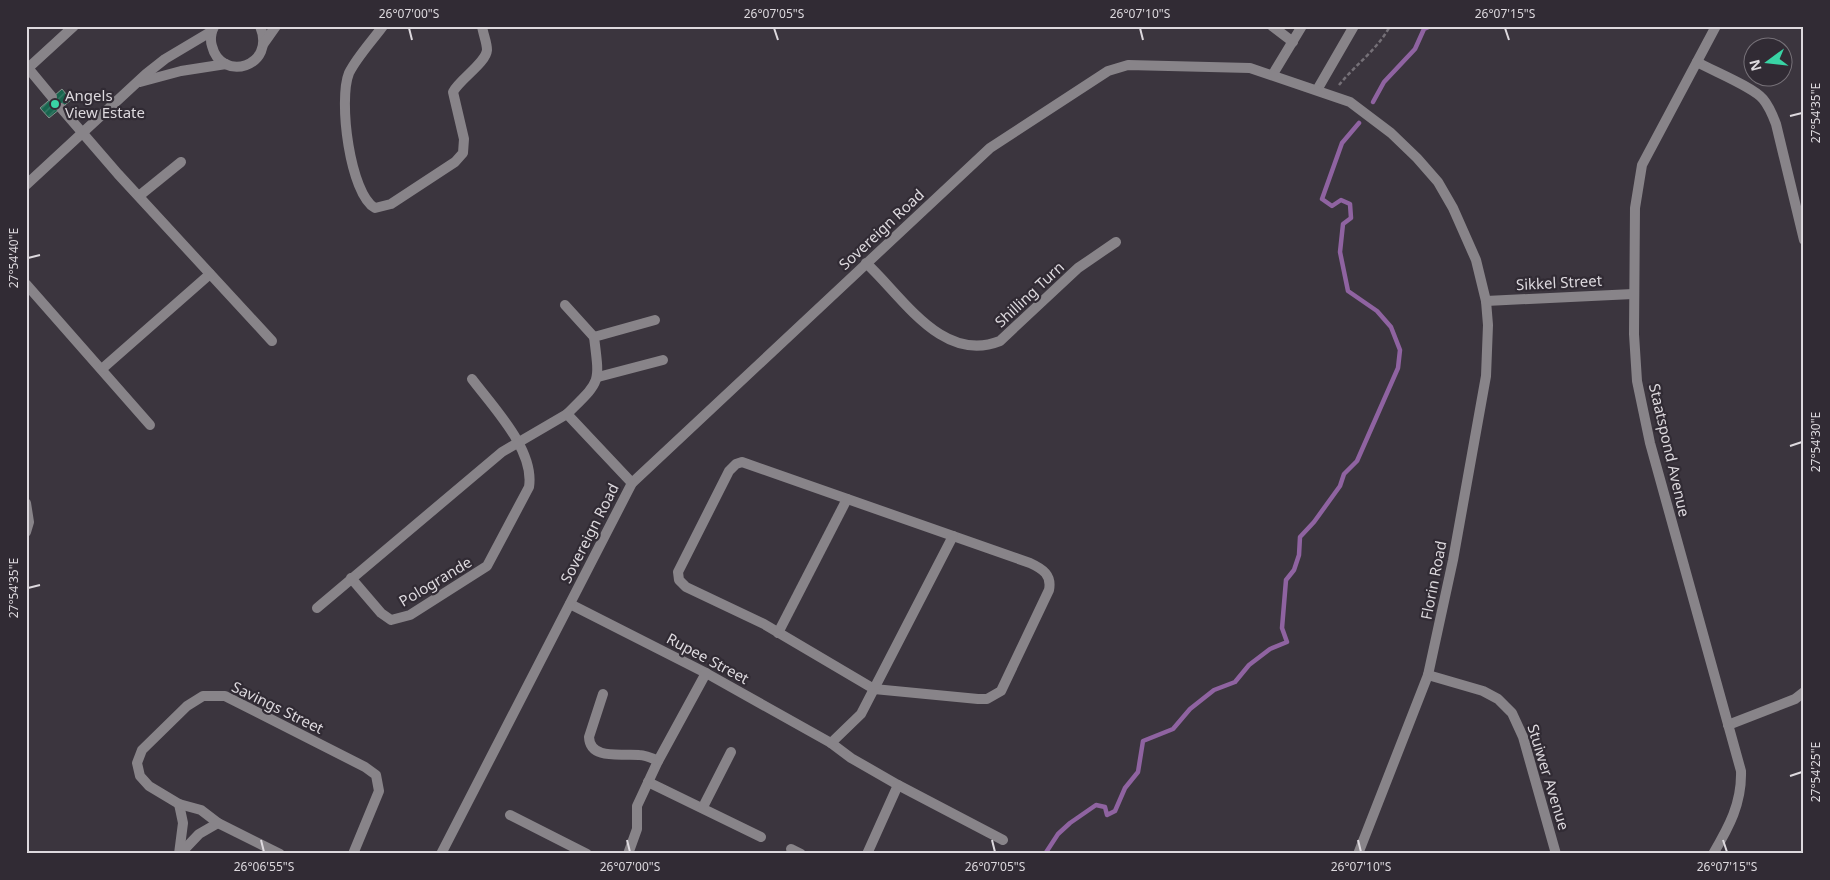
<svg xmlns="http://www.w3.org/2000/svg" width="1830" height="880" viewBox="0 0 1830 880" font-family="'Noto Sans',sans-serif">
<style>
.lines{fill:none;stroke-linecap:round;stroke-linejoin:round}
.stream{stroke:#8f63a1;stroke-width:4.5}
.building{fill:url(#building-hatch);stroke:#83908a}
.path{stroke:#757077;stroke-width:2.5;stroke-dasharray:4 2.5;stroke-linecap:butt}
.minor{stroke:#888489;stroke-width:10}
.ticks{fill:none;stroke:#ddd9de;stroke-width:2}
.poi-dot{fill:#39d4a5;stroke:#312b34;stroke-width:2}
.labels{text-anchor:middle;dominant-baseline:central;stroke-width:4.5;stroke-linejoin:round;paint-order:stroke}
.poi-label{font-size:15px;fill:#ddd9de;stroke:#312b34;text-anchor:start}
.street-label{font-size:15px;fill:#ddd9de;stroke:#312b34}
.neatline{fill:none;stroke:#ddd9de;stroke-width:2}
.ticks-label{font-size:12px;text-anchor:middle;fill:#ddd9de}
</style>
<defs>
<pattern id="building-hatch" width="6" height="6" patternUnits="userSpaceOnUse" patternTransform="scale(1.25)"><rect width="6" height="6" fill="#18654e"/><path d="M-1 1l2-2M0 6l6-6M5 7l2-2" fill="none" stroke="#397a67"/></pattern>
</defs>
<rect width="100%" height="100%" fill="#3b353e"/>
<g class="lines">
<g class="stream">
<path d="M1373 102 1384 82 1415 49 1424 29 1431 26"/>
<path d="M1045 854 1058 834 1070 823 1096 805 1105 807 1107 815 1115 811 1125 788 1138 772 1143 741 1173 729 1190 709 1214 690 1235 682 1249 665 1270 649 1287 642 1282 628 1286 580 1294 570 1299 555 1300 537 1314 522 1340 486 1344 474 1357 461 1398 368 1400 350 1391 327 1377 311 1348 291 1340 252 1343 224 1351 218 1350 204 1341 200 1332 206 1322 199 1342 143 1359 123"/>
</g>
</g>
<path class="building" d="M62 89 71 100 49 118 40 108Z"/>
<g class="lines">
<path class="path" d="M1339 85C1355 65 1378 49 1390 26"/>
<g class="minor">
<path d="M383 26C372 41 357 57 349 73 338 100 350 194 375 208L391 204 455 162 463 153 464 139 453 92C460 79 486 63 487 50 487 42 483 34 482 26"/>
<path d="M1272 26 1293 42"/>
<path d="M214 27C211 32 210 40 212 46 221 83 277 67 260 26"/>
<path d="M264 43 276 26"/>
<path d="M1697 62C1713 71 1753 87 1763 99 1769 106 1773 116 1776 124L1804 240"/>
<path d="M28 68 52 97"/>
<path d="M26 70 74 26"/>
<path d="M1273 74 1302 26"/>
<path d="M140 82 181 71 226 64"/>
<path d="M1317 90 1354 26"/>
<path d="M61 108 118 174 272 341"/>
<path d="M26 185 146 74 165 59 212 31"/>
<path d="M139 196 181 162"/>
<path d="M866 263C903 297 942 364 1000 341L1078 268 1116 242"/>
<path d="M26 284 150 425"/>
<path d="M1486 301 1633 294"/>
<path d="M565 305 594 337"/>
<path d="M103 368 210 274"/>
<path d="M598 377 663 360"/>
<path d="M567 414C601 380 600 385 594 337L655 320"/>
<path d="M742 462 1030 563C1043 569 1052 575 1049 590L1001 691 987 699H978L874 689 764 624 686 587 679 580 678 572 729 471 736 464Z"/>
<path d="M26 503 29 522 26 532"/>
<path d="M351 578 381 613 391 620 410 615 487 566 529 487C535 450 493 407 472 379"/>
<path d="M570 604 706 673 831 743 851 758 898 785 1003 840"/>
<path d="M317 608 502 452 567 414 632 483"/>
<path d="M778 633 847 499"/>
<path d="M1428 675 1483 691 1498 699 1512 713 1523 737 1556 854"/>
<path d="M603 694 589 737C590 761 623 753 639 755 646 755 652 758 658 761"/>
<path d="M1728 725 1795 699 1804 692"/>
<path d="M831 743 861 714 953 536"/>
<path d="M648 782 761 837"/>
<path d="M703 807 731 752"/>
<path d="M510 815 587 854"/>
<path d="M791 849 801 854"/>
<path d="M179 854 183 823 179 804"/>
<path d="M180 854 199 834 218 823"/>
<path d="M280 854 218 823 201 810 179 804 149 786 140 776 137 763 142 750 187 706 203 696H225L365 767 376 775 379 791 353 854"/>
<path d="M441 854 632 483 990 148 1108 71 1128 65 1250 68 1350 102 1391 133 1417 158 1438 182 1453 208 1476 260 1486 301 1488 325 1486 376 1453 560 1428 675 1358 854"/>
<path d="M628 854 637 829V806L658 761 706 673"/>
<path d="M867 854 898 785"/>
<path d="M1713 854C1729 827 1742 803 1741 771L1650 443 1637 381 1634 334 1635 208 1642 165 1716 26"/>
</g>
</g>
<path class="ticks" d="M409 28 412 40M774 28 778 40M1140 28 1143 40M1505 28 1509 40M1790 116 1802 113M28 258 40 255M1790 446 1802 442M28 588 40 585M1790 776 1802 772M261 840 264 852M627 840 630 852M992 840 995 852M1358 840 1361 852M1723 840 1727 852"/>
<circle class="poi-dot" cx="55" cy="104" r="5"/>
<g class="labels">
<g class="poi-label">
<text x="65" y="95">Angels<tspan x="65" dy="17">View Estate</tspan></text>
</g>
<g class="street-label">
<text transform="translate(881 229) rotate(-43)">Sovereign Road</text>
<text transform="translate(1559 282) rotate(-3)">Sikkel Street</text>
<text transform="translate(1029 294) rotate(-43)">Shilling Turn</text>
<text transform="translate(1670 450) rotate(77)">Staatspond Avenue</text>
<text transform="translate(589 533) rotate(-63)">Sovereign Road</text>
<text transform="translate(1433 580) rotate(-79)">Florin Road</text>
<text transform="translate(435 581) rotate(-31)">Pologrande</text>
<text transform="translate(708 658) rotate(28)">Rupee Street</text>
<text transform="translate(278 707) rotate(26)">Savings Street</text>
<text transform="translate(1549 777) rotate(73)">Stuiwer Avenue</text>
</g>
</g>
<rect width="1830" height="880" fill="none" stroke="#312b34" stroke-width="55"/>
<g transform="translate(1768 62) rotate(255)"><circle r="24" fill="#312b34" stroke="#767178"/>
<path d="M0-4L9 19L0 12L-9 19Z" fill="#39d4a5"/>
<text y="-8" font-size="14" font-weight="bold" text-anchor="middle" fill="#ddd9de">N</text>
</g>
<rect x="28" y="28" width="1774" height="824" class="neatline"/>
<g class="ticks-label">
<text x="409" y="18">26°07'00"S</text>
<text x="774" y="18">26°07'05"S</text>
<text x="1140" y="18">26°07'10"S</text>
<text x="1505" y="18">26°07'15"S</text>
<text transform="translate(1816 113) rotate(-90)" y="4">27°54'35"E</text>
<text transform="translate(14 258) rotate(-90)" y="4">27°54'40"E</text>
<text transform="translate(1816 442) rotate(-90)" y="4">27°54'30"E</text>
<text transform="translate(14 588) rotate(-90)" y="4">27°54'35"E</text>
<text transform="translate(1816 772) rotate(-90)" y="4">27°54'25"E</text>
<text x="264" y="871">26°06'55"S</text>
<text x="630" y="871">26°07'00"S</text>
<text x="995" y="871">26°07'05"S</text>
<text x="1361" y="871">26°07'10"S</text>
<text x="1727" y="871">26°07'15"S</text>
</g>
</svg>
